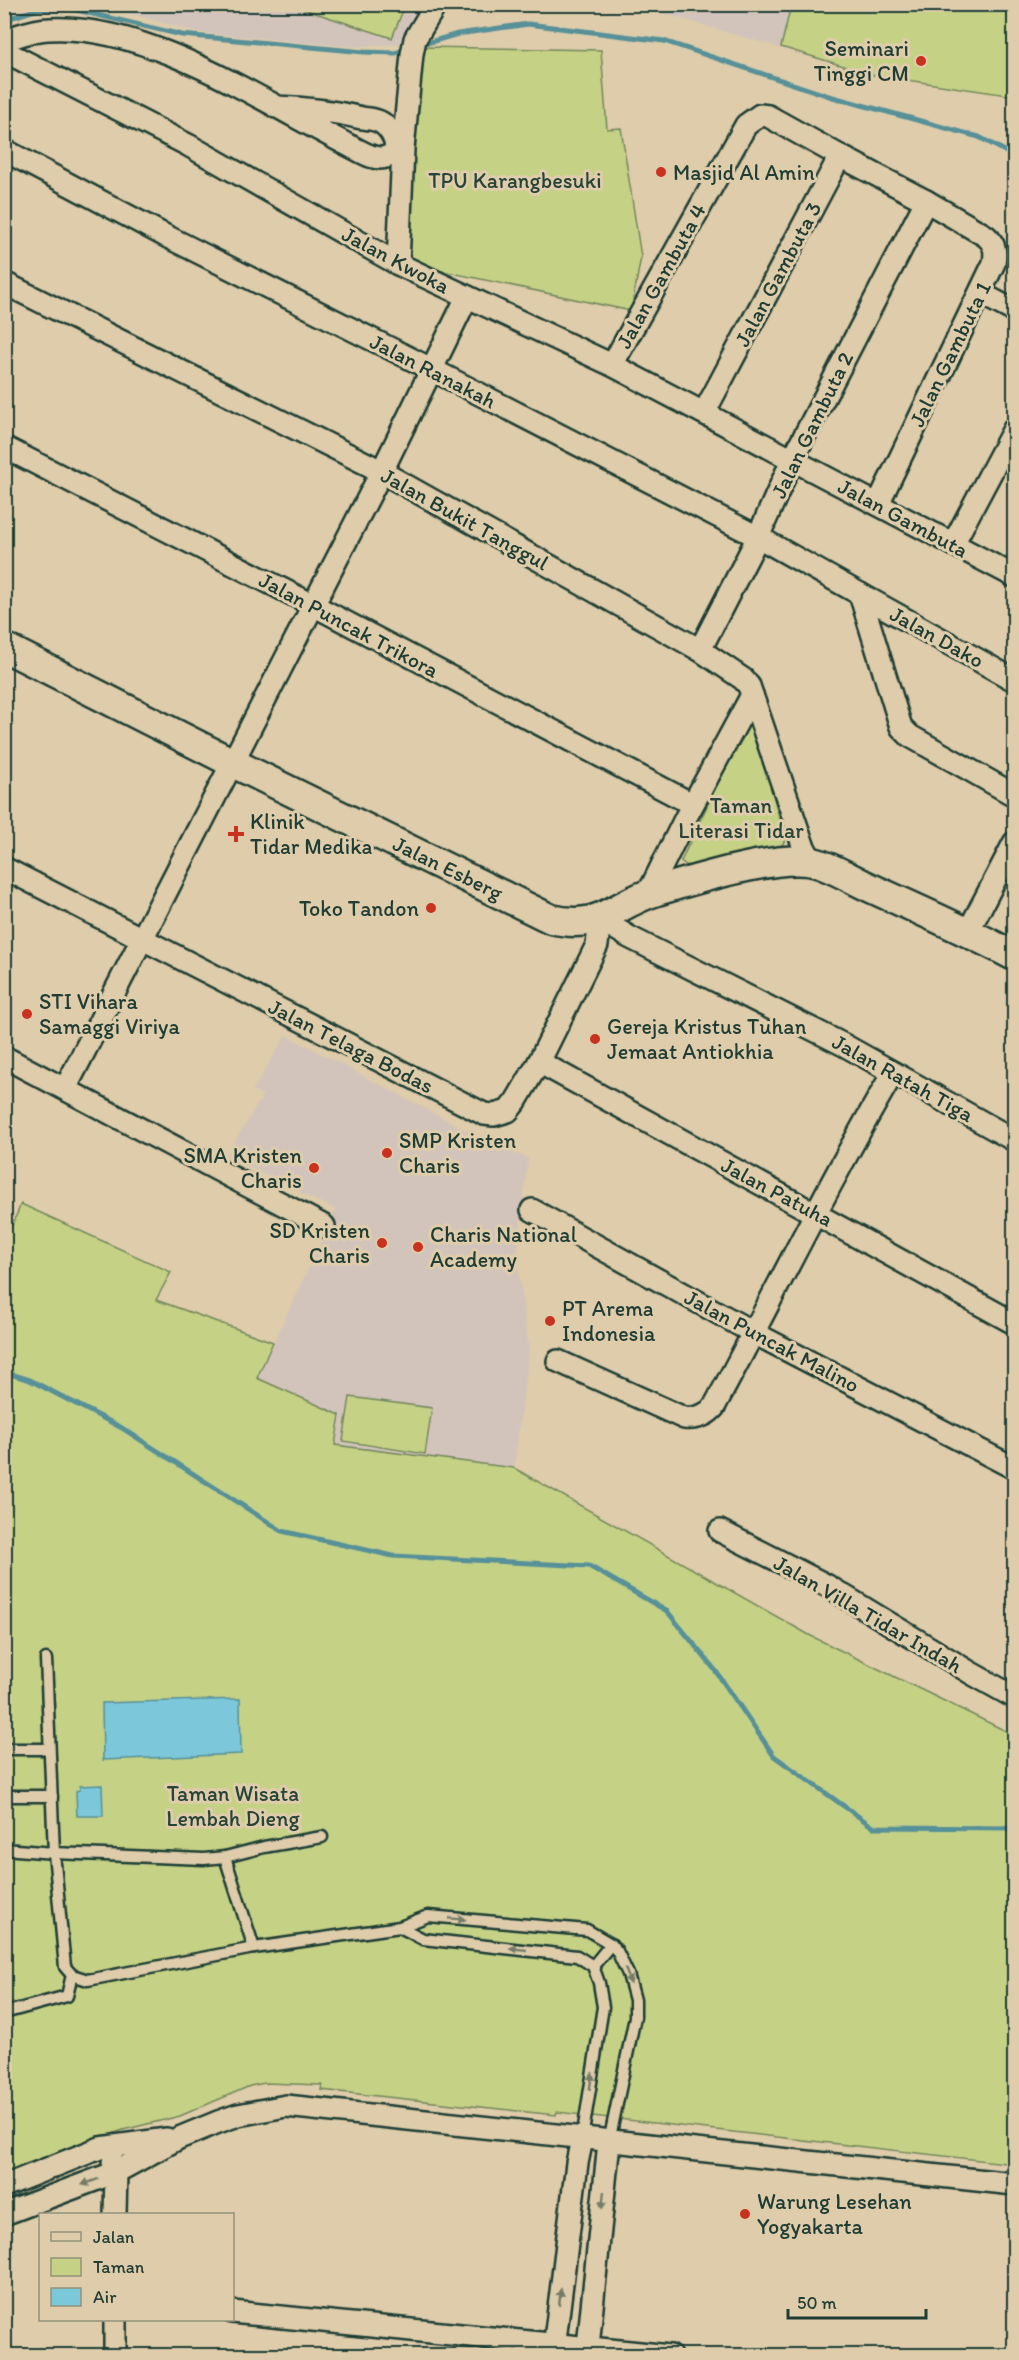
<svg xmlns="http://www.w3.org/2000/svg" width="1019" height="2360" viewBox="0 0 1019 2360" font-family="Itim,sans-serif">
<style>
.built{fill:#d2c4bb}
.green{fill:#c5d185;stroke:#72875c;stroke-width:1.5}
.water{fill:#7bc8da;stroke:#569098;stroke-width:1.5}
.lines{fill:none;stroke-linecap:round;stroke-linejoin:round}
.stream{stroke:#569098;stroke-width:5}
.lane-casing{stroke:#1f3d34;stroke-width:15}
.street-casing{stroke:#1f3d34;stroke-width:26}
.secondary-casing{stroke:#1f3d34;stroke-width:33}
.lane{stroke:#deccaa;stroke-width:10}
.street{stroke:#deccaa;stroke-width:21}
.secondary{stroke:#deccaa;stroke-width:28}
.oneway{fill:#757d69}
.poi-dot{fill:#c8321e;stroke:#deccaa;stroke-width:2}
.labels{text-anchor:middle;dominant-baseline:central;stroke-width:6;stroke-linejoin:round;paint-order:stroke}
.poi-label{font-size:22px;fill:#1f3d34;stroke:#deccaa;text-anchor:start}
.park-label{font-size:22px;fill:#274438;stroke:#deccaa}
.street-label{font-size:22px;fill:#1f3d34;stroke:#deccaa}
</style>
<rect width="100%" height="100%" fill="#deccaa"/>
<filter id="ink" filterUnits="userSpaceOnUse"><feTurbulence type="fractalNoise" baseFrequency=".0167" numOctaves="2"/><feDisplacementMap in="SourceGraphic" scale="12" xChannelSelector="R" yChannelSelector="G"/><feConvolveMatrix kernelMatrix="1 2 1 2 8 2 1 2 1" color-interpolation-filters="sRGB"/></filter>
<g filter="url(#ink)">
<g class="built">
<path d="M99 5H429L406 43 353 47 196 32Z"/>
<path d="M635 5H1014V96L872 75Z"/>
<path d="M286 1035 492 1144 528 1158 517 1257 529 1350 514 1468 334 1445 340 1415 257 1378 336 1210 226 1156 263 1095 253 1090Z"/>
</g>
<g class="green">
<path d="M291 5H405L392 38Z"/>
<path d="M791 5H1014V96L873 75 781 47Z"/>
<path d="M420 47 601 50 607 129 621 128 641 257 631 311 405 263Z"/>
<path d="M746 724 755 726 785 840 782 845 687 866 681 861Z"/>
<path d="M21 1204 171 1272 156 1300 273 1342 257 1378 340 1415 335 1445 514 1468 811 1636 1014 1735V2164L557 2112 556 2115 321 2090 322 2085 265 2083 250 2086 180 2116 123 2130 5 2171 4 1245Z"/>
<path d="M350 1397 432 1408 425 1454 343 1441Z"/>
</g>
<g class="water">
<path d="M240 1699 241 1754 103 1760 102 1703Z"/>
<path d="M102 1785 103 1816H77L76 1791 80 1790V1786Z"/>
</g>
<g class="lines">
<g class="stream">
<path d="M4 20 38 9H72L182 35 364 52 395 53 408 49"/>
<path d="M420 45 458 34 528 24 664 41 829 96 979 137 1014 156"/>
<path d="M4 1372 30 1380 122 1428 282 1531 393 1556 589 1566 667 1611 715 1670 774 1756 873 1827 1014 1828"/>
</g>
<defs>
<g id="lane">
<path d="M46 1659 54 1853 204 1859 225 1857 254 1948"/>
<path d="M4 1749H49"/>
<path d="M4 1796H52"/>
<path d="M4 1849 54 1853 65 1967 72 1975 88 1980 254 1948 400 1927 428 1916 587 1930 611 1944 617 1951 628 1974 635 2000V2017L609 2142"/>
<path d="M225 1857 264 1847 322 1837"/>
<path d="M400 1927 423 1939 577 1956 593 1966 599 1983 603 2007 582 2139"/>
<path d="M593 1966 611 1944"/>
<path d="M4 2013 67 1996 72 1975"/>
</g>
<g id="street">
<path d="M4 40C18 36 34 29 49 29 149 23 264 103 352 147 362 152 375 161 386 157 405 152 391 127 380 122 375 119 368 119 362 118 333 111 306 108 276 107"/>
<path d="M4 51 188 145 398 264 612 365 1014 576"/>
<path d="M4 150 164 235 425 366 758 537 1014 680"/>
<path d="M398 264 403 149 412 54 415 39 436 4"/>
<path d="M4 283 371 466 700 650 743 679 749 686 803 845 812 862"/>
<path d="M980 293 1014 311"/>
<path d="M612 365 746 125 760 115 768 116 840 156"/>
<path d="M704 413 840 156 926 201 986 236C995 244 996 251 994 263L878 504"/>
<path d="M4 447 313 605 692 804"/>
<path d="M953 544 1014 429"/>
<path d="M860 594 901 727 910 736 1014 795"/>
<path d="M700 650 758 537 792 460 926 201"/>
<path d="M4 868 484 1114 494 1115 508 1111 516 1101 539 1062 597 945 600 919 629 937 844 1045 1014 1140"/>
<path d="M648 894 686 817 752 695"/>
<path d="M968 932 1014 843"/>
<path d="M4 1057 324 1226"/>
<path d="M539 1062 1014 1323"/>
<path d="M65 1089 381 473 467 297"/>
<path d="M532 1210 754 1333 1014 1468"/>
<path d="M558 1361 684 1418C696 1419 706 1416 714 1407 774 1296 829 1182 893 1073"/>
<path d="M720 1531 826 1585 971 1673 1014 1697"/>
<path d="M113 2162 116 2172 115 2214"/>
<path d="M4 2186 100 2148 167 2139"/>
<path d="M4 2214 116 2172 179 2138 218 2122 238 2115 286 2106 1014 2184"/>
<path d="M232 2312 670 2356"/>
<path d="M115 2320V2356"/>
<path d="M553 2356 577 2163 582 2139"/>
<path d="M587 2356 609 2142"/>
</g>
<path id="secondary" d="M4 647 231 762 551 919C603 931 613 904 657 891 693 880 777 854 813 862 831 866 853 880 871 888 919 910 968 931 1014 956"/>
</defs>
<use href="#lane" class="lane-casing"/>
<use href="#street" class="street-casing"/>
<use href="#secondary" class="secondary-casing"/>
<use href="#lane" class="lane"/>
<use href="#street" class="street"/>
<use href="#secondary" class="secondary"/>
</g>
<defs><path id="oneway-solid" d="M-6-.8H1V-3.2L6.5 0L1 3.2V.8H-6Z" transform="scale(1.5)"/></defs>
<g class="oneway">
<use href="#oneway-solid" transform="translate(457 1919) rotate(5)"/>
<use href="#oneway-solid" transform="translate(518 1949) rotate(-174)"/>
<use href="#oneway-solid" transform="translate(628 1976) rotate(70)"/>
<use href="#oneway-solid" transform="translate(591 2081) rotate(-81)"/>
<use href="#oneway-solid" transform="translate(90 2182) rotate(160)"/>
<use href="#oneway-solid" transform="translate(603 2200) rotate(96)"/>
<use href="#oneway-solid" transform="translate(560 2297) rotate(-83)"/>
</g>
</g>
<g class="poi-dot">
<circle cx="921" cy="61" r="6"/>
<circle cx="661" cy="172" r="6"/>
<path d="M233 825h6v6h6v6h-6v6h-6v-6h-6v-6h6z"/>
<circle cx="431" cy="908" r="6"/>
<circle cx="27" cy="1014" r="6"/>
<circle cx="595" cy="1039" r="6"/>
<circle cx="387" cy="1153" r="6"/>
<circle cx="314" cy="1168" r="6"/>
<circle cx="382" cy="1243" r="6"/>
<circle cx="418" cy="1247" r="6"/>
<circle cx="550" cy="1321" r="6"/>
<circle cx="745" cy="2214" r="6"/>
</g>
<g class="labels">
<g class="poi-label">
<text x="909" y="48" text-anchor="end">Seminari<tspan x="909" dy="25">Tinggi CM</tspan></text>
<text x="673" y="172">Masjid Al Amin</text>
<text x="250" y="821">Klinik<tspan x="250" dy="25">Tidar Medika</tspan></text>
<text x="419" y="908" text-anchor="end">Toko Tandon</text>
<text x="39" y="1001">STI Vihara<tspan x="39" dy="25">Samaggi Viriya</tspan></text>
<text x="607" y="1026">Gereja Kristus Tuhan<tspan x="607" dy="25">Jemaat Antiokhia</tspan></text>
<text x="399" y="1140">SMP Kristen<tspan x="399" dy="25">Charis</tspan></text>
<text x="302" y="1155" text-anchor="end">SMA Kristen<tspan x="302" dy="25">Charis</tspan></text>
<text x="370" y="1230" text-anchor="end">SD Kristen<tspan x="370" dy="25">Charis</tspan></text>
<text x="430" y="1234">Charis National<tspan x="430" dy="25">Academy</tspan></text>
<text x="562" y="1308">PT Arema<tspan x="562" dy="25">Indonesia</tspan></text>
<text x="757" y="2201">Warung Lesehan<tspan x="757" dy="25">Yogyakarta</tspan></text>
</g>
<g class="park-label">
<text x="515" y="180">TPU Karangbesuki</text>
<text x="741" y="805">Taman<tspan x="741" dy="25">Literasi Tidar</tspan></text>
<text x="233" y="1793">Taman Wisata<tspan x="233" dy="25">Lembah Dieng</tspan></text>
</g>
<g class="street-label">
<text transform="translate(396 260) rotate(28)">Jalan Kwoka</text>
<text transform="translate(778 274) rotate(-62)">Jalan Gambuta 3</text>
<text transform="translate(661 276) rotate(-61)">Jalan Gambuta 4</text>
<text transform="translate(950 354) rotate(-64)">Jalan Gambuta 1</text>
<text transform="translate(433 371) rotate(27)">Jalan Ranakah</text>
<text transform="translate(812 425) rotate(-64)">Jalan Gambuta 2</text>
<text transform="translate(903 518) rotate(28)">Jalan Gambuta</text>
<text transform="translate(465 519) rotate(29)">Jalan Bukit Tanggul</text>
<text transform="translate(349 625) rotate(28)">Jalan Puncak Trikora</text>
<text transform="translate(937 637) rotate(29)">Jalan Dako</text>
<text transform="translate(448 868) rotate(26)">Jalan Esberg</text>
<text transform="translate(351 1046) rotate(27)">Jalan Telaga Bodas</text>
<text transform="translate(903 1078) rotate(29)">Jalan Ratah Tiga</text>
<text transform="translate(777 1192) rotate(28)">Jalan Patuha</text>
<text transform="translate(772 1341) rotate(28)">Jalan Puncak Malino</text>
<text transform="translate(868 1614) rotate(30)">Jalan Villa Tidar Indah</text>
</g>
</g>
<rect width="1019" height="2360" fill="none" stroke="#deccaa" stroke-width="24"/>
<rect x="12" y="12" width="995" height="2336" fill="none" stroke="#1f3d34" stroke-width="2" filter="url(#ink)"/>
<rect x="39" y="2213" width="195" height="108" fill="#deccaa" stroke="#92937b" stroke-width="1.5"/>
<rect x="51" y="2232" width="30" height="9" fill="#deccaa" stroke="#92937b" stroke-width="1.5"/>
<text x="93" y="2243" font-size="18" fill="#1f3d34">Jalan</text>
<rect x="51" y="2258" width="30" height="18" fill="#c5d185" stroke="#92937b" stroke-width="1.5"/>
<text x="93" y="2273" font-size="18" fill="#1f3d34">Taman</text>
<rect x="51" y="2288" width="30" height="18" fill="#7bc8da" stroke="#92937b" stroke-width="1.5"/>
<text x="93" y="2303" font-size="18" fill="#1f3d34">Air</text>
<path d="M788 2309v9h138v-9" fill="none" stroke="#1f3d34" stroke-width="3"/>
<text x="797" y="2309" font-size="18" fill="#1f3d34" stroke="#deccaa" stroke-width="4.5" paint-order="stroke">50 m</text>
</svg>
